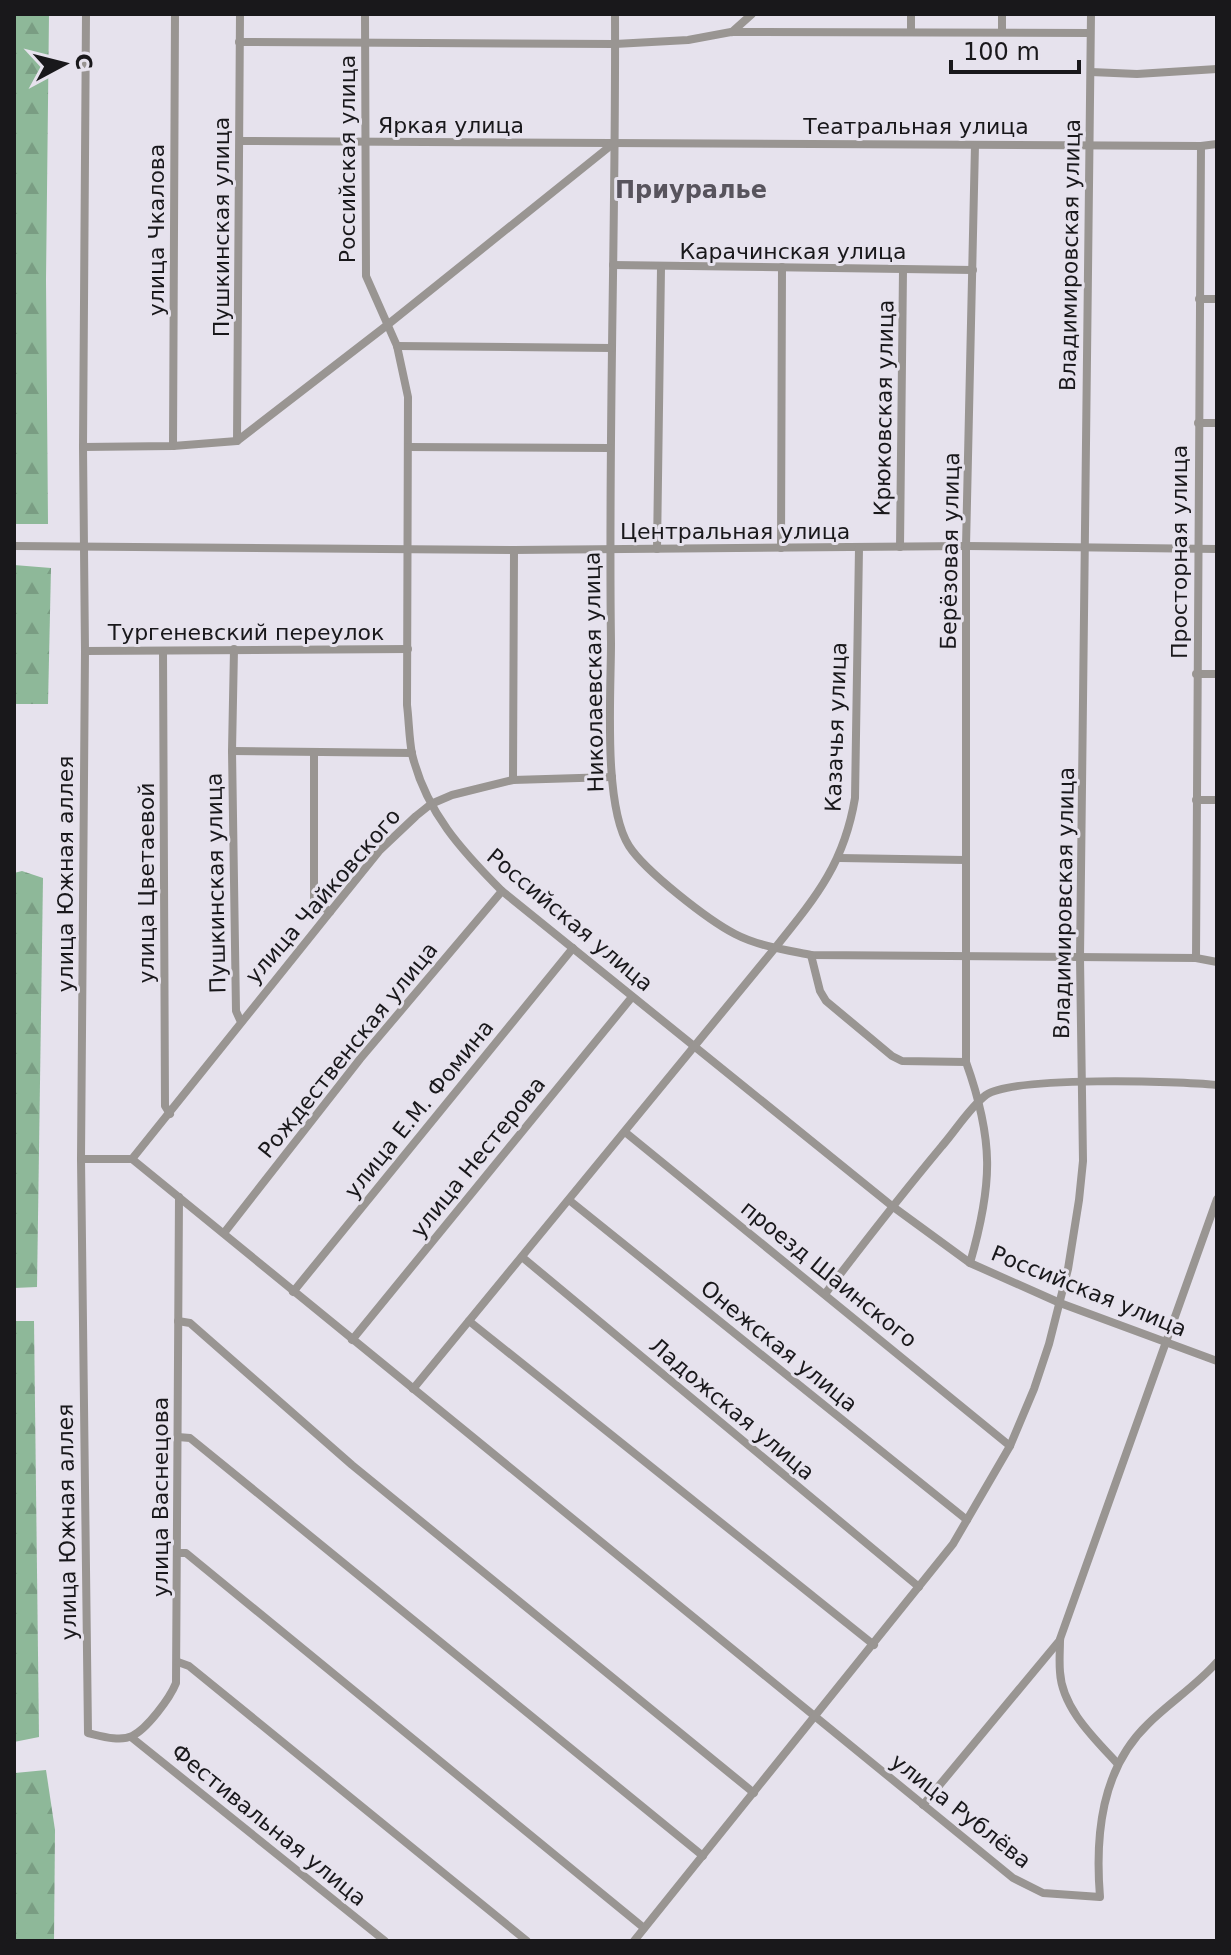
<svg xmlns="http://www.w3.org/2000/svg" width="1231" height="1955" viewBox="0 0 1231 1955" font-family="'DejaVu Sans',sans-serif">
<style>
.forest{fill:url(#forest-firs)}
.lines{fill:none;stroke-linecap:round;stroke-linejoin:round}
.street{stroke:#999592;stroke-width:8}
.labels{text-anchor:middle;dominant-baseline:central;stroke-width:6;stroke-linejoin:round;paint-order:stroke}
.street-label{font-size:22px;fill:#19181b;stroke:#e6e2ed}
.neighbourhood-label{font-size:24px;font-weight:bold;fill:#58545d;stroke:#e6e2ed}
</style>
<defs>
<pattern id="forest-firs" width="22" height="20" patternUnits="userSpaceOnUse" patternTransform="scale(2)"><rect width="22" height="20" fill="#8eb899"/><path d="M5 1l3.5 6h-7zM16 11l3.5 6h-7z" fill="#7a9d83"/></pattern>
</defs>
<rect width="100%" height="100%" fill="#e6e2ed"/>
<g class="forest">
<path d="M14 14H49L46 280 48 524H14Z"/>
<path d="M14 565 51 568 48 704H14Z"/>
<path d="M22 871 43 878 37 1287 14 1288V873Z"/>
<path d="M14 1321H34L39 1737 14 1742Z"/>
<path d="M46 1770 55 1830 54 1941H14L15 1773Z"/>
</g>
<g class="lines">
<g class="street">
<path d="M86 14 83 447 85 651 81 1159 88 1733C101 1736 120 1742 132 1736 147 1729 170 1698 176 1683L179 1197"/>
<path d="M365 14 366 276 397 346 408 397 407 705C409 721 409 738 412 754 426 812 462 851 502 891L892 1206 970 1263 1060 1303 1217 1361"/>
<path d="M615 14C616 224 608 433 611 643 611 693 603 806 629 846 645 871 708 920 735 934 758 946 786 950 811 955L1196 958 1217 962"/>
<path d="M1002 14V32"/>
<path d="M911 31V14"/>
<path d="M732 32 752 14"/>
<path d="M239 42 615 44 688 40 731 32 1090 33"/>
<path d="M1091 72 1137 74 1217 69"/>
<path d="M240 141 1201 146 1217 144"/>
<path d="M613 265 973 270"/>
<path d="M1199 299H1217"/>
<path d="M397 346 612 348"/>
<path d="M1198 423H1217"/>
<path d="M237 441 240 14"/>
<path d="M173 446 175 14"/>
<path d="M83 447 173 446 237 441 386 326 614 143"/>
<path d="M408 447 610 448"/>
<path d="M14 546 514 550 966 546 1217 549"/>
<path d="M900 547 903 270"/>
<path d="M781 548 782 267"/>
<path d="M657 549 661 268"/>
<path d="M234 649 232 751 236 1011 240 1020"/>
<path d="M85 651 408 649"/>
<path d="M163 651 165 1106 170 1114"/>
<path d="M1196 674H1217"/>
<path d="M232 751 412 753"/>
<path d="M314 752V900L330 912"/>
<path d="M513 780 514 550"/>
<path d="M1196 800H1217"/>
<path d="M839 858 965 860"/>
<path d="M811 955 820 991 826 1001 892 1056 902 1061 966 1062"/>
<path d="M1196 958 1201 146"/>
<path d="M625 1132 1010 1446"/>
<path d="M81 1159H132L1013 1878 1043 1893 1100 1897C1095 1836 1101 1769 1148 1724 1169 1703 1197 1685 1217 1662"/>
<path d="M132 1159 330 912 380 850 416 816 431 804 452 795 513 780 612 777"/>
<path d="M569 1200 967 1520"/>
<path d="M224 1233 360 1059 502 891"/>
<path d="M522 1257 919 1587"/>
<path d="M970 1263C993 1184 994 1140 966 1062V546L975 145"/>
<path d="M293 1292 573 948"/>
<path d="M825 1294C863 1244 902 1194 942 1146 956 1130 970 1107 986 1095 1013 1076 1179 1081 1217 1085"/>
<path d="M178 1321 190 1323 352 1465 754 1793"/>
<path d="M469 1321 874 1645"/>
<path d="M352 1340 632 997"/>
<path d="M413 1389 775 948C816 897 844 864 855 798L859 548"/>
<path d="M178 1437 190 1438 703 1856"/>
<path d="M177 1553H186L644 1928"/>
<path d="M178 1662 189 1666 527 1941"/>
<path d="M131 1737 385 1941"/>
<path d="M1117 1763C1094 1738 1062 1708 1060 1672 1059 1661 1060 1650 1060 1639L1217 1199"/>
<path d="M923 1805 1060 1640"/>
<path d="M634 1941 953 1544 1010 1446 1034 1389 1049 1344 1068 1269 1079 1200 1083 1161 1080 958 1091 14"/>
</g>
</g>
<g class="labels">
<g class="street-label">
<text x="451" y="125">Яркая улица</text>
<text x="916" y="126">Театральная улица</text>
<text transform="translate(347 159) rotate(-90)">Российская улица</text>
<text transform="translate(221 227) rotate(-90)">Пушкинская улица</text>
<text transform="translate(156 230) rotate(-90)">улица Чкалова</text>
<text x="793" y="251">Карачинская улица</text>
<text transform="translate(1070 255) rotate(-89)">Владимировская улица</text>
<text transform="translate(884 408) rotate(-89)">Крюковская улица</text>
<text x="735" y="531">Центральная улица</text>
<text transform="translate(950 551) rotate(-89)">Берёзовая улица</text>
<text transform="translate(1179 552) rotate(-90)">Просторная улица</text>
<text x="246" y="632">Тургеневский переулок</text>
<text transform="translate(594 672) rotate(-91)">Николаевская улица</text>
<text transform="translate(836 727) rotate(-88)">Казачья улица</text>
<text transform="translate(65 874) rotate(-90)">улица Южная аллея</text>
<text transform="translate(146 883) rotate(-90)">улица Цветаевой</text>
<text transform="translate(216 883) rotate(-91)">Пушкинская улица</text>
<text transform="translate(323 896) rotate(-49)">улица Чайковского</text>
<text transform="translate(1064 903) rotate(-89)">Владимировская улица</text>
<text transform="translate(570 920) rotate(40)">Российская улица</text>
<text transform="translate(348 1050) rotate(-51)">Рождественская улица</text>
<text transform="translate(419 1109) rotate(-51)">улица Е.М. Фомина</text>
<text transform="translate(478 1157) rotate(-51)">улица Нестерова</text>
<text transform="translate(829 1274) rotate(39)">проезд Шаинского</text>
<text transform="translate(1089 1291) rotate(22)">Российская улица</text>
<text transform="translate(779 1346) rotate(39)">Онежская улица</text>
<text transform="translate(732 1409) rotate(40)">Ладожская улица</text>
<text transform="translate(160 1497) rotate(-90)">улица Васнецова</text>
<text transform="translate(67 1522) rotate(-91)">улица Южная аллея</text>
<text transform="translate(961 1811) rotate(38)">улица Рублёва</text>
<text transform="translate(269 1825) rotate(39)">Фестивальная улица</text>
</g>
<g class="neighbourhood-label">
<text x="691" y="190">Приуралье</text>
</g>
</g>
<rect width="1231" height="1955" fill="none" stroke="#19181b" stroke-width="32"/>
<g transform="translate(64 64) rotate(83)" stroke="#e6e2ed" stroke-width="6" paint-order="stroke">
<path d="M0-6L14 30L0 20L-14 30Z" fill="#19181b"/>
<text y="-12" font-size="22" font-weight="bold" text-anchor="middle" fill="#19181b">С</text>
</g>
<path d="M951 60v12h128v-12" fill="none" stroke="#19181b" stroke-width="4"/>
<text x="963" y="60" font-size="24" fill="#19181b" stroke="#e6e2ed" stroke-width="6" paint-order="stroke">100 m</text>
</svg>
